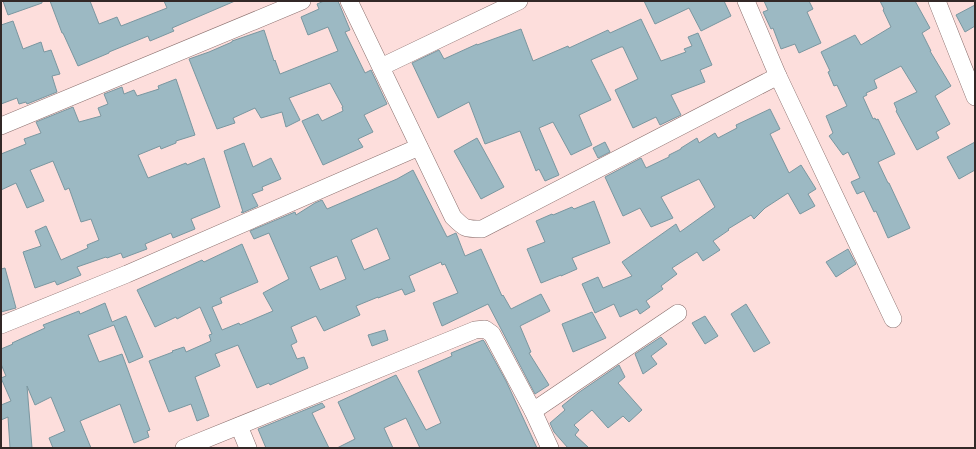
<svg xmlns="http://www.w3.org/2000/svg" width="976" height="449" viewBox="0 0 976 449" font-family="'PT Sans Narrow',sans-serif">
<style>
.building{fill:#9cb9c3;stroke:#7a97a0;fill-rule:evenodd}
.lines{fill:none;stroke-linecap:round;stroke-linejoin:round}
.street-casing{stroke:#8a6f6d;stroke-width:18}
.street{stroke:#fff;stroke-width:17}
</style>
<rect width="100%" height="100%" fill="#fddedc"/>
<g class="building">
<path d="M3 1H42V3L8 15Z"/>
<path d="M50 1H90L99 24 117 17 121 26 167 8 164 1H235L172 28 174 31 150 41 148 36 109 52V53L78 66 63 33H62Z"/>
<path d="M324 1H338L350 30 345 32 365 73 371 70 387 104 364 115 373 132 358 139 363 147 323 165 302 121 318 114 322 121 343 111 342 107H343L330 83 289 98 300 120 286 127 282 112 261 118 255 108 233 118 235 123 217 129 189 59 209 52 232 42V41L235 40 264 30 274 61 275 60 280 74 338 51 328 27 308 35 301 17 319 9 317 4Z"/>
<path d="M644 1H724L731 16 701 31 689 8 655 24Z"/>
<path d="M764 1H809L813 9 807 12 821 43 799 53 795 44 781 49 773 28 771 29 763 12 768 10Z"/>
<path d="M880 1H915L930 28 922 33 931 51H930L951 86 935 96 950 124 936 132 939 138 917 150 896 111 897 110 894 103 917 92 901 66 874 80 877 88 866 93 867 95 863 97 873 119 875 118 876 120 878 119 895 154 878 162 888 183H889L910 228 888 238 876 211 874 212 864 191 857 194 851 182 860 178 848 152 843 155 829 136 833 133 826 116 847 106 837 85 834 86 828 72 830 71 821 52 855 35 861 45 891 27 883 10 884 9Z"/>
<path d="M975 5V26L965 32 956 15Z"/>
<path d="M641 19 661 61 686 52 684 49 692 46 688 37 698 33 712 65 700 70 705 82 671 95 681 115 660 125 656 117 633 128 615 90 638 79 623 47H621L591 60 611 100 579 115 592 145 571 155 553 122 539 128 559 175 545 181 539 169 536 171 520 131 485 144 469 102 438 118 412 63 439 50 444 59 477 44V45L521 29 533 61 568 46 569 48 608 30 610 33Z"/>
<path d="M13 21 23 49 41 42 44 52 51 50 60 74 52 76 57 92 27 104 26 102 19 104 17 98 1 104V25Z"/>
<path d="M176 79 195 135 176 141V143L161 149 160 146 138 155 148 178 186 163 187 165 204 158 220 207 191 219 195 229 173 238 171 233 145 244 147 249 123 258 121 253 107 258 106 257 77 267 81 275 57 285 55 281 35 288 23 252 41 246 35 231 46 226 61 260 88 248 87 245 99 240 91 219 81 222 69 188 65 190 53 161 30 170 44 201 27 208 16 183 1 190V154L26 144 24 139 41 133 36 122 73 107 79 122 101 116 98 108 108 104 104 94 122 87 124 94 134 90 137 96 159 89 158 86Z"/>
<path d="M770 109 780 129 770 134 789 173 801 165 816 189 808 194 815 206 800 214 788 193 765 208 754 219 751 215 728 229 729 230 713 241 720 250 703 261 697 252 672 268 677 274 661 286 663 289 646 301 650 307 640 314 637 309 620 317 614 304 595 313 582 284 598 277 603 288 632 276 622 262 676 224 680 232 715 207 699 179 661 197 673 218 651 227 640 208 623 216 605 177 641 158 646 168 669 157V155L681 149V148L697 138 699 143 715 133 718 138 737 128 736 125Z"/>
<path d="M477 138 504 187 481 199 454 151Z"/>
<path d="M605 142 610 152 598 158 593 148Z"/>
<path d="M975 142V170L959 179 947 157Z"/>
<path d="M244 143 253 167 271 158 281 179 262 187 263 190 252 194 258 206 242 213 241 212H243L224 151Z"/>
<path d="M413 170 447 237 456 233 465 256 481 249 502 296 503 295 511 309 541 294 550 311 520 326 531 352 529 353 549 385 535 394 488 304 442 326 433 303 458 293 445 264 442 265 441 262 409 276 415 291 405 295 402 289 378 298V297L356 306 360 315 324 331 316 316 291 327 297 342 291 345 297 359 304 357 308 368 270 385 269 383 257 388 238 345 215 354 220 366 195 377 209 416 197 421 191 404 169 412 149 361 173 352 172 351 184 347 186 352 211 341 209 335 212 334 200 307 177 319 176 317 155 327 137 290 202 260 204 262 242 244 258 282 220 298 222 303 212 307 222 330 239 323 240 325 273 311 263 293 289 279 269 233 254 239 250 231 295 212 296 215 315 203 322 200 327 209 397 179ZM377 228 390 259 364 270 351 240ZM337 256 346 279 320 290 310 267Z"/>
<path d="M594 201 610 243 572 258 577 269 561 276V275L541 283 527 249 545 242 536 221 552 214 553 215 572 207 574 209Z"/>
<path d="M848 249 856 264 836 277 826 262Z"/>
<path d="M5 268 16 308 1 312V269Z"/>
<path d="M105 303 112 322 126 316 143 357 129 363 114 325 88 335 99 362 122 354 150 430 147 431 149 437 134 443 120 404 80 421 91 448H53L49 438 65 431 51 397 35 405 27 386 32 448H10L8 417 1 420V405L11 401 1 378 6 376 1 364V349L13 344 12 343 45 328 43 325 79 311 80 314Z"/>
<path d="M746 304 770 343 754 352 731 314Z"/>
<path d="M592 312 606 338 573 352 562 324Z"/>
<path d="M705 316 718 336 705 344 692 323Z"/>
<path d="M385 330 388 340 372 346 368 335Z"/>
<path d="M661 337 667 344 651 356 657 364 643 374 635 354Z"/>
<path d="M483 340 484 341 506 381 537 448H420L406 418 384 428 393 448H337L355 439 338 402 396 375 426 430 441 423 418 371 452 356 451 353Z"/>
<path d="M619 365 625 377 618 383 642 410 629 422 623 416 608 428 592 410 574 425 579 430 575 435 589 448H568L554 432 550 423 565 410 562 406 578 393Z"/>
<path d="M322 403 325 407 312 413 329 448H266L258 429Z"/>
</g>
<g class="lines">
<defs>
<g id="street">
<path d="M349 1 453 217C465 229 465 229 482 229L778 76 746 1"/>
<path d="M937 1 975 97"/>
<path d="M381 67 519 1"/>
<path d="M778 76 893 319"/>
<path d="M1 126 302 1"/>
<path d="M1 325 127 274 419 147"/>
<path d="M533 411 678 313"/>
<path d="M239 426 248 448"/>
<path d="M184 448 475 330 485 329 492 334 533 411 550 448"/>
</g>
</defs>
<use href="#street" class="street-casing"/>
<use href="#street" class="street"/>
</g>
<rect width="976" height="449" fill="none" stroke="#332827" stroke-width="4"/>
</svg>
